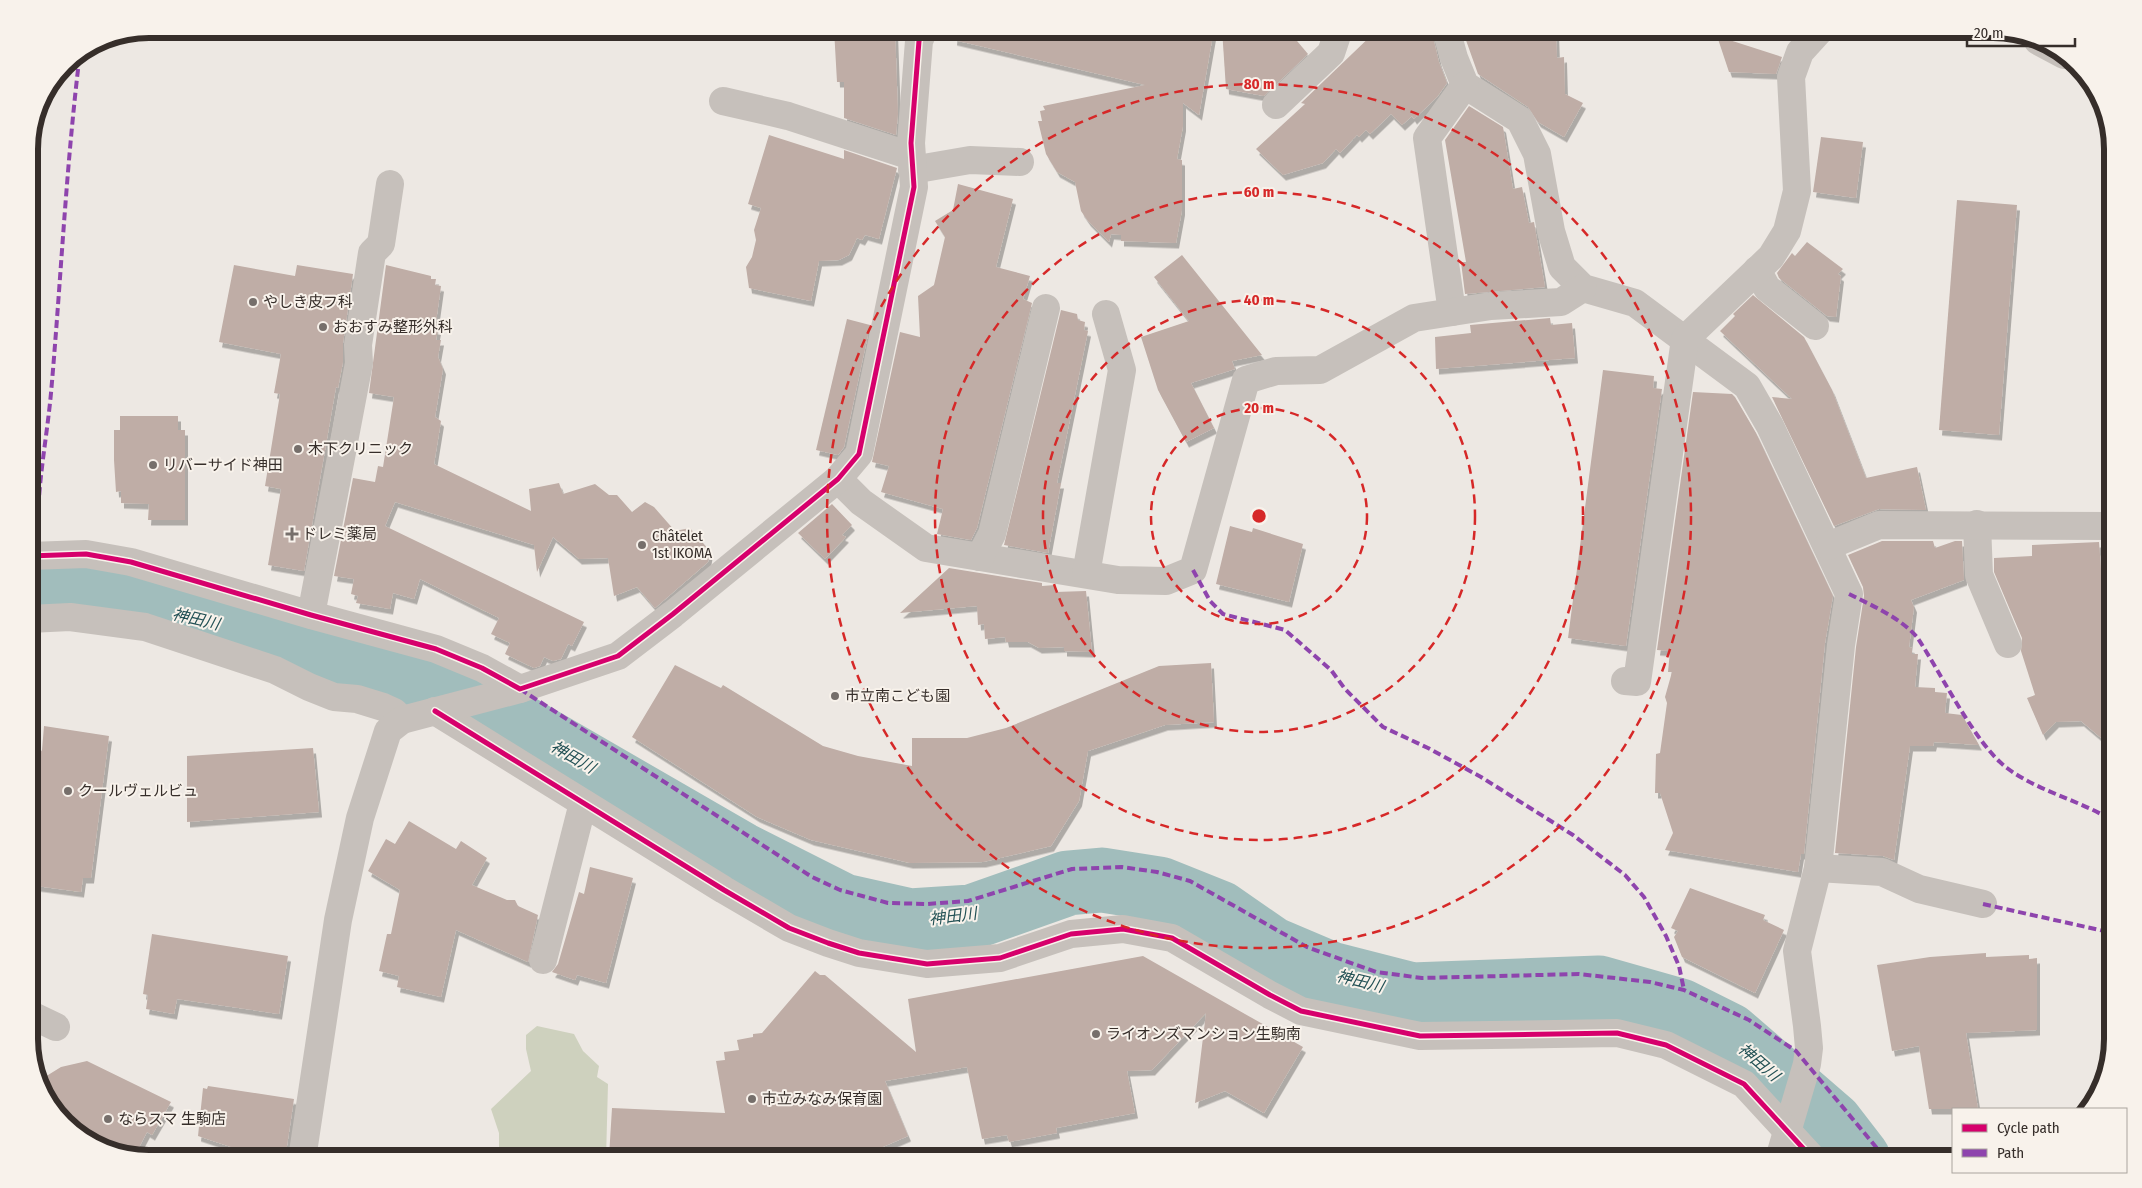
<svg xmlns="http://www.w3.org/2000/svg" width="2142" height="1188" viewBox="0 0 2142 1188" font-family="'Fira Sans Condensed','Noto Sans JP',sans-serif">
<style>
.green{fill:#ced1be}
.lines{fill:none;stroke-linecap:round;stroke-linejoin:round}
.river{stroke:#a1bdbc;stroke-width:65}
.building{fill:#bfada6;filter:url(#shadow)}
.minor{stroke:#c6c0bb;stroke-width:28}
.quiet{stroke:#8e44ad;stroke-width:4;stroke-dasharray:8 4;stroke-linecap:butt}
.cycleway-casing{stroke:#f8f2eb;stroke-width:8}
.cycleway{stroke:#d6006c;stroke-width:5}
.ring{fill:none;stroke:#d62828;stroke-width:2.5;stroke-dasharray:9 6}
.poi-dot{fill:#766f6b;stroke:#f8f2eb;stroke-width:2}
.labels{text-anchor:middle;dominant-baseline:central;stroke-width:4;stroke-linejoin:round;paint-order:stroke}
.poi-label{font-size:15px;fill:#362e2a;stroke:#f8f2eb;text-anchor:start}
.water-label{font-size:16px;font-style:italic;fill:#235155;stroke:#f8f2eb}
.rim{fill:none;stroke:#362e2a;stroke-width:6}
.centre{fill:#d62828;stroke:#f8f2eb;stroke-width:2.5}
.ring-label{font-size:15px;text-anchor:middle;font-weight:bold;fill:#d62828;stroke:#f8f2eb;stroke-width:4;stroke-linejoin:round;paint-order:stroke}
</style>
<defs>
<filter id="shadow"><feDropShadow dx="3" dy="5.5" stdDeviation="0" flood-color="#0004"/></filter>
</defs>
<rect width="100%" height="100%" fill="#ede8e3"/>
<path class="green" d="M537 1026 574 1034 583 1051 599 1066 597 1077 608 1084 606 1159H499V1133L491 1109 531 1071 526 1049V1035Z"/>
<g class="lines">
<path class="river" d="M29 595 112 599 166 612 392 665 457 694 467 696 740 854 843 906 910 921 972 917 1068 883 1102 880 1159 889 1219 913 1271 949 1330 974 1412 995 1599 988 1680 1011 1728 1035 1831 1124 1858 1159"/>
</g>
<g class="building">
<path d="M834 29H895L898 114 896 135 844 118V82H837Z"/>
<path d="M955 29H1214L1199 115 1183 103V126L1177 159 1182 160V210L1176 243 1121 241V235L1111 234 1109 242 1088 221 1081 211 1075 182 1057 172 1046 154 1038 121H1042L1040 111 1045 110 1043 106 1145 85 954 40Z"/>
<path d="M1222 29H1287L1308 54 1264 96 1226 89Z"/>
<path d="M1378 29H1431L1439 62 1447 83 1437 97 1414 119 1412 116 1402 125 1391 114 1370 134 1366 130 1359 137 1357 135 1340 153 1336 149 1323 163 1283 175 1256 149 1305 104 1301 103Z"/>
<path d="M1462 29H1556L1557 58 1564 57 1565 94 1583 103 1564 137 1538 122 1528 107 1478 74Z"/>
<path d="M1717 36 1782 57 1776 74 1729 72Z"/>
<path d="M1469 106 1503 127 1513 189 1522 187 1529 223 1534 222 1545 287 1465 294 1461 262H1466L1445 140Z"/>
<path d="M769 135 844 159V150L897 168 879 239 865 235 862 240 857 238 849 255 839 260 819 261 811 301 749 288 746 267 752 257 756 240 754 230 761 208 748 204Z"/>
<path d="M1821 137 1863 142 1856 198 1813 192Z"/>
<path d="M958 184 1013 199 996 267 1030 276 1023 299 1032 303 977 528 971 540 937 534 943 509 881 492 889 466 872 462 900 332 920 337 918 296 934 285 945 237 935 221 953 210Z"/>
<path d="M1957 200 2017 205 1999 435 1939 430Z"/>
<path d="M1807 242 1843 269 1838 274 1841 276 1836 317 1827 316 1779 278 1777 273 1792 253 1795 256Z"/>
<path d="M1182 255 1262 355 1232 361 1235 369 1191 383 1214 428 1186 442 1158 390 1141 337 1189 321 1154 277Z"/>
<path d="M234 265 295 276 297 265 353 274 343 343V362L338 388 336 387 304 571 268 565 281 489 265 486 280 394 274 393 281 354 219 342Z"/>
<path d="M386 265 431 276V279H436L435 285 441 286 435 329H438L436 340H441L438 357 443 369 435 417 441 421 434 464 531 511 529 489 559 483 563 494 595 484 609 495H617L632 512 645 502 654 507 675 531 690 528 710 551 708 562 655 608 637 587 614 596 608 558 579 559 553 537 537 572 534 545 395 502 385 526 584 622 572 646 568 644 561 659 553 661 544 657 540 666 534 668 505 654 510 643 491 634 499 618 420 579 414 599 393 593 390 609 356 603 358 596 351 594 354 579 334 576 353 478 375 482 378 466 383 467 394 397 369 393Z"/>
<path d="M1753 295 1804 337 1832 390 1866 478 1917 467 1926 510 1879 509 1834 526 1772 397 1792 399 1720 331 1735 316 1733 314Z"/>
<path d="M1061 310 1077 314 1078 320 1085 322 1084 330 1088 331 1057 483H1061L1048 553 1004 545Z"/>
<path d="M1550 318 1551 325 1572 323 1575 358 1436 369 1435 337 1471 333 1470 325Z"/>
<path d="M847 319 870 325 844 447 838 455 816 450Z"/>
<path d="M1603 370 1654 376 1653 388 1662 389 1626 646 1568 638Z"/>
<path d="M1693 392 1732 394 1735 397 1756 433 1833 596 1825 643 1804 854H1801L1798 872 1665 850 1673 833 1660 793H1655L1656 754 1660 753 1667 703 1665 697 1672 672H1668L1670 651 1657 650Z"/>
<path d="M120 416H178V430H185V520H148L149 504 121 503V491L116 492 114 460V430H120Z"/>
<path d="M832 504 852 525 842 535 846 537 825 559 798 533Z"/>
<path d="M1230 526 1252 532 1253 528 1303 544 1289 602 1216 584Z"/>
<path d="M1882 541H1933L1935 548 1955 541H1962L1964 580 1911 600 1914 607 1909 647 1912 648V654H1918L1915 687 1935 688V692L1947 693 1945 713 1962 715 1979 745 1934 742 1933 746H1910L1894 860 1883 856 1835 853 1856 647 1864 596 1863 587 1848 555Z"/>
<path d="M2099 542 2101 569H2111L2113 748 2081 721 2056 722 2043 735 2027 698 2035 695 2021 651 2022 638 1994 572V558L2032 556V545Z"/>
<path d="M949 568 1042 583V586L1055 585V592L1086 591 1092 652 1064 651V647L1039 648 1028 642H1006L1005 637 985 639 984 624 978 625 977 606 900 613Z"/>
<path d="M1211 663 1214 722 1165 725 1088 751 1079 801 1051 846 983 862 910 863 811 840 757 817 632 737 675 665 721 688 723 685 823 746 858 756 912 766V738H967L1006 728 1159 666Z"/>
<path d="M44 726 109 736 91 878H83L81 892 29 885V825L38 756 42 750Z"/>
<path d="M313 748 319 812 187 822V756Z"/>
<path d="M409 821 456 849 461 841 487 858 472 885 507 900H515L518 906 538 915 528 962 456 930 441 997 397 987 399 976 379 971 387 934H391L400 890 368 871 386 839 395 844Z"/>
<path d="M590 867 633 878 606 983 577 975 575 980 552 972 558 964 579 892 584 894Z"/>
<path d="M1690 888 1765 915 1763 920 1784 930 1755 993 1682 957 1674 937 1678 931 1671 928Z"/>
<path d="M152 934 288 956 279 1014 177 999 174 1014 146 1009 148 995 143 994Z"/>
<path d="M1986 953V957L2029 955V959L2037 958V1030L1966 1033 1978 1109H1929L1919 1046 1892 1051 1877 965 1930 957Z"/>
<path d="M1143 956 1303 1047 1264 1113 1225 1091 1195 1103 1206 1013 1152 1070 1127 1071 1135 1113 1056 1128 1057 1133 1009 1142 1007 1135 982 1139 967 1067 885 1081 908 1136 855 1159H654L609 1157 612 1108 725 1113 716 1061 725 1060 724 1052 739 1050 737 1040 753 1037V1034L762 1033 815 971 820 975H825L916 1052 908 999Z"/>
<path d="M87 1061 171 1102 152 1135 147 1132 136 1153 87 1131 83 1138 49 1106 40 1080 61 1067Z"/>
<path d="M208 1086 294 1099 285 1159H230L234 1148 198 1136 203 1088 207 1089Z"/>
</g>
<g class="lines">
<g class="minor">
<path d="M1446 29 1454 58 1465 85 1520 120 1537 154 1551 231 1562 267 1583 288 1635 303 1747 386 1770 426 1849 594 1841 645 1818 868 1797 951 1807 1026 1809 1048 1807 1064 1779 1159"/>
<path d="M2038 41 2064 55"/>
<path d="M723 101 788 116 911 156"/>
<path d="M1276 105 1331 53 1339 29"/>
<path d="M912 170 970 160 1020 162"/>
<path d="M1757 270 1767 288 1815 326"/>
<path d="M1452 312 1427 138 1465 85"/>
<path d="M838 479 861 502 926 548 1118 580 1166 581 1193 570 1246 380 1276 371 1320 370 1414 318 1491 306 1561 302 1583 288"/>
<path d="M1977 524 1979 575 2008 644"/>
<path d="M1828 546 1879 525 2113 526"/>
<path d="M29 556 86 554 131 562 311 615 436 649 482 668 520 689 618 656 673 614 838 479 859 454 914 187 911 143 919 41 924 29"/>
<path d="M980 557 992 534 1046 308"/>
<path d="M1086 574 1122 370 1106 314"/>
<path d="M311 615 359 363 358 345 372 253 381 244 390 184"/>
<path d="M29 619 70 617 145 627 275 670 309 687 334 697 357 699 383 707 394 712 402 720"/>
<path d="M1625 681 1637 682 1685 339 1771 257 1787 231 1797 191 1791 77 1800 52 1821 29"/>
<path d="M435 711 724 890 789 928 828 943 859 953 927 964 1000 958 1071 934 1123 929 1172 938 1270 995 1301 1011 1420 1036 1617 1033 1666 1045 1744 1084 1813 1159"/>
<path d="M1818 868 1882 872 1919 889 1983 904"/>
<path d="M543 960 583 803"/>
<path d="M29 1018 33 1016 56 1027"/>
<path d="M302 1159 338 920 360 818 388 731 402 720 520 689"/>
</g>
<g class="quiet">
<path d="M39 555C34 500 46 447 51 393 61 280 66 166 80 53"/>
<path d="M1193 570 1210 601 1223 614 1285 630 1331 670 1345 689 1383 727 1428 748 1481 777 1573 835 1625 875 1644 897 1666 936 1679 966 1684 990"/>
<path d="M1849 594C1873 606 1899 617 1917 637 1941 673 1975 744 2007 768 2039 792 2080 800 2113 821"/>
<path d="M520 689 812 877 840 890 888 903 927 904 968 901 1072 869 1122 867 1157 872 1190 881 1307 947 1376 972 1422 978 1579 974 1650 982 1684 990 1749 1020 1796 1051 1886 1159"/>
<path d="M1983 904 2113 933"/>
</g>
<defs>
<g id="cycleway">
<path d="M29 556 86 554 131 562 311 615 436 649 482 668 520 689 618 656 673 614 838 479 859 454 914 187 911 143 919 41 924 29"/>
<path d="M435 711 724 890 789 928 828 943 859 953 927 964 1000 958 1071 934 1123 929 1172 938 1270 995 1301 1011 1420 1036 1617 1033 1666 1045 1744 1084 1813 1159"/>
</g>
</defs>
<use href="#cycleway" class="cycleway-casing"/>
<use href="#cycleway" class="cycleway"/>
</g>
<g class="ring">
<circle cx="1259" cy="516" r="108"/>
<circle cx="1259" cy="516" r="216"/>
<circle cx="1259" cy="516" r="324"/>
<circle cx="1259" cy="516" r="432"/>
</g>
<g class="poi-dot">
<circle cx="253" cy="302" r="5"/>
<circle cx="323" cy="327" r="5"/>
<circle cx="298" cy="449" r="5"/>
<circle cx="153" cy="465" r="5"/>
<path d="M289.5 526.5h5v5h5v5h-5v5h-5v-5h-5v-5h5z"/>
<circle cx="642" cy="545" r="5"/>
<circle cx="835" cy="696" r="5"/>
<circle cx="68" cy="791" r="5"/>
<circle cx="1096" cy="1034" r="5"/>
<circle cx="752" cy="1099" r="5"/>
<circle cx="108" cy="1119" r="5"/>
</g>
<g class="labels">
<g class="poi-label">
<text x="263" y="302">やしき皮フ科</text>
<text x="333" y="327">おおすみ整形外科</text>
<text x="308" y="449">木下クリニック</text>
<text x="163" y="465">リバーサイド神田</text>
<text x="302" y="534">ドレミ薬局</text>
<text x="652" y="536">Châtelet<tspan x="652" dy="17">1st IKOMA</tspan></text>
<text x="845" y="696">市立南こども園</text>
<text x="78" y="791">クールヴェルビュ</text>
<text x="1106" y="1034">ライオンズマンション生駒南</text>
<text x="762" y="1099">市立みなみ保育園</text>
<text x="118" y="1119">ならスマ 生駒店</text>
</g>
<g class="water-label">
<text transform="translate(196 619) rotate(13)">神田川</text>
<text transform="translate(573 757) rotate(30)">神田川</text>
<text transform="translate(953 916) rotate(-7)">神田川</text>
<text transform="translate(1360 981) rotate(14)">神田川</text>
<text transform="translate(1759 1062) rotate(41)">神田川</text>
</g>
</g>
<path d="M0 0H2142V1188H0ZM149 38H1993A111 111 0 0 1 2104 149V1039A111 111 0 0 1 1993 1150H149A111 111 0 0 1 38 1039V149A111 111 0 0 1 149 38Z" fill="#f8f2eb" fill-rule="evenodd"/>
<path class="rim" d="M149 38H1993A111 111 0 0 1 2104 149V1039A111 111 0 0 1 1993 1150H149A111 111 0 0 1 38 1039V149A111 111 0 0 1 149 38Z"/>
<circle cx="1259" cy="516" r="8" class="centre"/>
<g class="ring-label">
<text x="1259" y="89">80 m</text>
<text x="1259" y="197">60 m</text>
<text x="1259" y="305">40 m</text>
<text x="1259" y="413">20 m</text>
</g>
<rect x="1952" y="1108" width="175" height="65" fill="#f8f2eb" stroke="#aaa49e"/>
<rect x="1962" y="1124" width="25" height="8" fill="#d6006c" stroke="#aaa49e"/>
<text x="1997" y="1133" font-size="15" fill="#362e2a">Cycle path</text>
<rect x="1962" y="1149" width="25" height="8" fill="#8e44ad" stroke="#aaa49e"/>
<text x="1997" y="1158" font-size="15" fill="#362e2a">Path</text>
<path d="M1967 38v8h108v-8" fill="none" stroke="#362e2a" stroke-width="2.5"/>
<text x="1974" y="38" font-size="15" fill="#362e2a" stroke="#f8f2eb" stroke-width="4" paint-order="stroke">20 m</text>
</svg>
